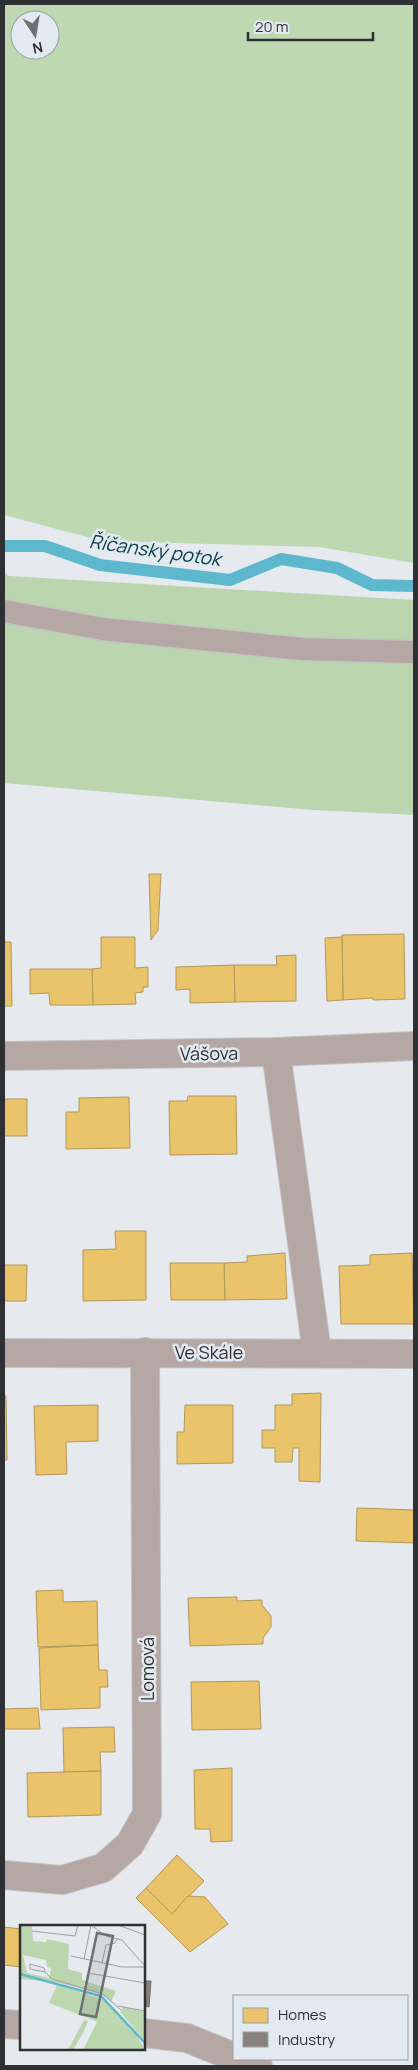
<svg xmlns="http://www.w3.org/2000/svg" width="418" height="2070" viewBox="0 0 418 2070" font-family="Manrope,sans-serif">
<style>
.green{fill:#bed8b2;fill-rule:evenodd}
.forest{fill:#bbd5ae}
.homes{fill:#e9c46a;stroke:#b1985a}
.industry{fill:#8a817c;stroke:#6e6966}
.lines{fill:none;stroke-linecap:round;stroke-linejoin:round}
.stream{stroke:#5eb8cd;stroke-width:12}
.lane-casing{stroke:#c2c5c8;stroke-width:25}
.street-casing{stroke:#c2c5c8;stroke-width:30}
.lane{stroke:#b5a7a3;stroke-width:22}
.street{stroke:#b5a7a3;stroke-width:28}
.labels{text-anchor:middle;dominant-baseline:central;stroke-width:5;stroke-linejoin:round;paint-order:stroke}
.street-label{font-size:18px;fill:#2e3033;stroke:#e3e9f1}
.water-label{font-size:19px;font-style:italic;fill:#0b404c;stroke:#e3e9f1}
.inset-river{fill:none;stroke:#5eb8cd;stroke-width:2.5}
.inset-road{fill:none;stroke:#9ca0a3;stroke-width:1}
.view{fill:#6e7174;fill-opacity:0.15;stroke:#6e7174;stroke-width:2.5}
.inset-edge{fill:none;stroke:#2e3033;stroke-width:2.5}
</style>
<rect width="100%" height="100%" fill="#e6eaee"/>
<path class="green" d="M4 4H414V563L319 547 102 541 4 515ZM20 20H50V50H20Z"/>
<path class="forest" d="M4 573 9 576 414 600V815L313 810 4 783Z"/>
<g class="homes">
<path d="M149 874H161L158 930 151 940Z"/>
<path d="M404 934 405 999 373 1000V998L343 1000 342 935Z"/>
<path d="M101 937H135V968L148 967V987H143V992L135 993 136 1004 93 1005 92 969 101 968Z"/>
<path d="M342 937 343 1000 327 1001 325 938Z"/>
<path d="M4 942H11L12 1006H4Z"/>
<path d="M296 955V1001L235 1002 234 965H277L276 956Z"/>
<path d="M234 965 235 1002 190 1003V989L176 990V967Z"/>
<path d="M30 969H92L93 1005H50L49 993 30 994Z"/>
<path d="M188 1096H236L237 1154 170 1155 169 1101H187Z"/>
<path d="M129 1097 130 1148 66 1149V1112H79V1098Z"/>
<rect x="4" y="1099" width="23" height="37"/>
<path d="M115 1231H146V1300L83 1301V1250L116 1249Z"/>
<path d="M285 1253 287 1299 225 1300 224 1263 247 1262V1256Z"/>
<path d="M412 1253 414 1324H341L339 1266 370 1265V1255Z"/>
<path d="M170 1263H224L225 1300H171Z"/>
<path d="M4 1265H27L26 1301H4Z"/>
<path d="M321 1393 320 1482 299 1481V1448H293L292 1462H275V1448H262V1430H275V1405H292V1394Z"/>
<path d="M4 1396H6L7 1460H4Z"/>
<path d="M98 1405V1441L66 1442 67 1474 36 1475 34 1406Z"/>
<path d="M185 1405H233V1463L177 1464V1432H184Z"/>
<path d="M357 1508 414 1510V1543L356 1541Z"/>
<path d="M63 1590V1602L97 1601 98 1645 38 1647 36 1591Z"/>
<path d="M237 1597V1601L262 1600V1605L271 1616V1627L263 1638V1644L190 1646 188 1598Z"/>
<path d="M98 1645 99 1670H107L108 1687H100V1708L41 1710 39 1648Z"/>
<path d="M259 1681 261 1729 192 1730 191 1682Z"/>
<path d="M38 1708 40 1729H4V1709Z"/>
<path d="M114 1727 115 1752H100L101 1771 64 1772 63 1728Z"/>
<path d="M232 1768V1841L211 1842 210 1829H195L194 1770Z"/>
<path d="M101 1771V1815L28 1817 27 1773Z"/>
<path d="M177 1855 204 1881 172 1914 146 1888Z"/>
<path d="M146 1888 172 1914 188 1896 205 1897 228 1924 190 1952 136 1898Z"/>
<path d="M4 1927 21 1929V1967L4 1965Z"/>
</g>
<path class="industry" d="M144 1981H151L149 2007 144 2006Z"/>
<g class="lines">
<path class="stream" d="M4 546H45L100 565 230 580 281 559 337 568 372 585 414 586"/>
<defs>
<path id="lane" d="M4 611 103 629 302 649 414 652"/>
<g id="street">
<path d="M276 1052 317 1353"/>
<path d="M4 1056 276 1052 414 1046"/>
<path d="M4 1353 414 1354"/>
<path d="M4 1875 62 1880 103 1868 130 1844 147 1814 145 1352"/>
<path d="M4 2024 21 2025"/>
<path d="M144 2033 187 2038 234 2057"/>
<path d="M239 2059 258 2066"/>
</g>
</defs>
<use href="#lane" class="lane-casing"/>
<use href="#street" class="street-casing"/>
<use href="#lane" class="lane"/>
<use href="#street" class="street"/>
</g>
<g class="labels">
<g class="street-label">
<text transform="translate(209 1053) rotate(-1)">Vášova</text>
<text x="209" y="1352">Ve Skále</text>
<text transform="translate(147 1669) rotate(-90)">Lomová</text>
</g>
<g class="water-label">
<text transform="translate(155 550) rotate(8)">Říčanský potok</text>
</g>
</g>
<g transform="translate(20 1925)">
<rect width="125" height="125" fill="#e6eaee"/>
<path d="M37 60 85 75 115 107 80 91 78 97 29 78ZM103 82 125 87V116L100 87Z" fill="#bed8b2"/>
<path d="M0 0H12L13 16 26 17 27 14 49 19 48 44 62 48V55L96 66 91 77 81 69 36 57 0 54ZM3 30 26 35 27 42 31 43 29 53 7 48ZM80 91 115 107 125 125H63ZM64 95 68 96 65 104 53 125H48Z" fill="#bbd5ae" fill-rule="evenodd"/>
<path class="inset-river" d="M0 49 81 71 125 118"/>
<path class="inset-road" d="M71 0 86 11 102 15 125 41M98 0 125 10M12 6 55 11 58 0M51 31 102 42H125M64 34 71 0M82 38 86 20 95 18 97 14M10 39 24 43 25 47 10 44ZM25 47 32 54 83 69 101 85M68 48 125 58M98 81 125 86"/>
<path class="view" d="M77 8 93 11 76 92 60 89Z"/>
<rect width="125" height="125" class="inset-edge"/>
</g>
<rect width="418" height="2070" fill="none" stroke="#2e3033" stroke-width="10"/>
<rect x="233" y="1995" width="175" height="65" fill="#e3e9f1" stroke="#9b9fa5"/>
<rect x="243" y="2008" width="25" height="15" fill="#e9c46a" stroke="#9b9fa5"/>
<text x="278" y="2020" font-size="15" fill="#2e3033">Homes</text>
<rect x="243" y="2032" width="25" height="15" fill="#8a817c" stroke="#9b9fa5"/>
<text x="278" y="2045" font-size="15" fill="#2e3033">Industry</text>
<g transform="translate(35 35) rotate(168)"><circle r="24" fill="#e3e9f1" stroke="#9b9fa5"/>
<path d="M0-4L9 19L0 12L-9 19Z" fill="#6e7174"/>
<text y="-8" font-size="14" font-weight="bold" text-anchor="middle" fill="#2e3033">N</text>
</g>
<path d="M248 32v8h125v-8" fill="none" stroke="#2e3033" stroke-width="2.5"/>
<text x="255" y="32" font-size="15" fill="#2e3033" stroke="#e3e9f1" stroke-width="4" paint-order="stroke">20 m</text>
</svg>
